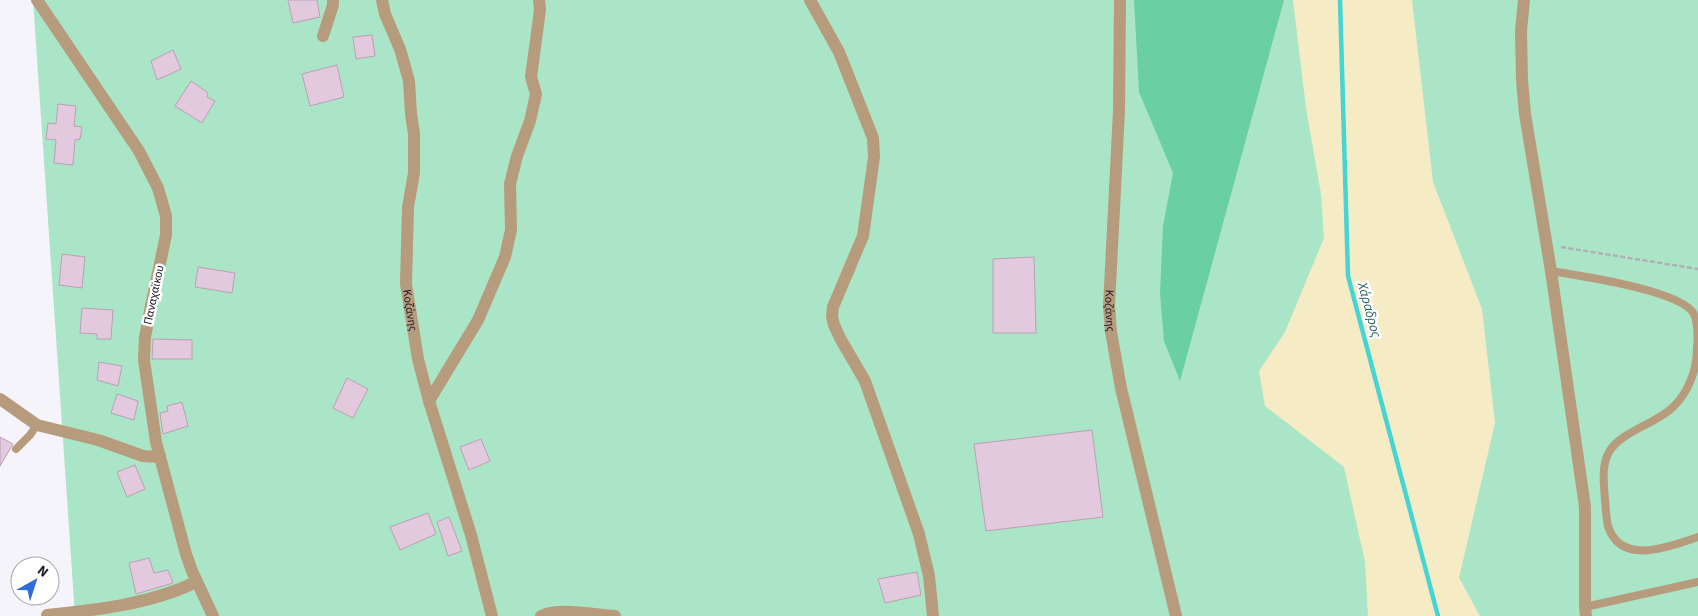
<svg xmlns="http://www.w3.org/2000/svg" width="1698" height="616" viewBox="0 0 1698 616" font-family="'Source Sans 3',sans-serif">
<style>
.green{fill:#abe5c7}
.forest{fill:#6ad0a1}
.sand{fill:#f5ecc6}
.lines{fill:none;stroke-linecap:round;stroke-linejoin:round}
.stream{stroke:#47d4d4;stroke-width:4.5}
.building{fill:#e3c9dd;stroke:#baa0b4}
.path{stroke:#b0afb6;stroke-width:2.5;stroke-dasharray:5 2.5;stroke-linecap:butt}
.service{stroke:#b79b7d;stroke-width:8}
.minor{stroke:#b79b7d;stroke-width:12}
.tertiary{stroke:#b79b7d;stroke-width:12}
.labels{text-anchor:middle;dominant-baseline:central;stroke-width:5;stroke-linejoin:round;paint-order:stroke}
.street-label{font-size:12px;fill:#22202b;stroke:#fff}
.water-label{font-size:14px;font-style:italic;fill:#296261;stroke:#fff}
</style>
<rect width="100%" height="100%" fill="#f5f4fa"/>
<path class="green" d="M33 0H1698V616H75Z"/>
<path class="forest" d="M1134 0H1284L1180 381 1164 341 1160 294 1163 226 1173 173 1139 92Z"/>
<path class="sand" d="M1293 0H1412L1433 182 1482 309 1495 423 1459 578 1480 616H1368L1365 562 1344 467 1265 406 1259 371 1285 332 1324 238 1321 194 1306 108Z"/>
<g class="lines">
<path class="stream" d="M1340 0 1348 276 1438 616"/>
</g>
<g class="building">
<path d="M288 0H317L320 17 293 23Z"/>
<path d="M372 35 375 56 356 59 353 37Z"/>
<path d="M173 50 181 69 157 80 151 61Z"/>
<path d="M337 65 344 97 310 106 302 74Z"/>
<path d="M191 81 208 93 207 97 215 101 202 123 175 106Z"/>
<path d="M58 104 76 106 74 126 82 127 80 139 75 140 73 165 54 163 56 140 46 139 48 123 56 124Z"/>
<path d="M62 254 85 257 82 288 59 285Z"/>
<path d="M1034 257 1036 333H993V259Z"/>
<path d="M198 267 235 273 232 293 195 287Z"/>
<path d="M82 308 113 310 111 339H97V334L80 333Z"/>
<path d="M153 339 192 340V359H152Z"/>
<path d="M99 362 122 366 118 386 97 380Z"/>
<path d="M347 378 368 389 353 418 333 408Z"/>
<path d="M117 394 138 401 134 420 111 413Z"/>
<path d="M182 402 188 426 163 434 160 413 168 411 167 406Z"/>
<path d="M1092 430 1103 517 986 531 974 444Z"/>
<path d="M0 437 13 444 0 466Z"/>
<path d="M481 439 490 461 469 470 460 447Z"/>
<path d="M135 465 145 489 127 497 117 472Z"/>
<path d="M428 513 436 534 400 550 390 527Z"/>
<path d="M449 517 462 551 448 556 437 522Z"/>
<path d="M149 558 154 573 168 570 173 583 136 594 129 563Z"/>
<path d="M917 572 921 595 885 603 878 579Z"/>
</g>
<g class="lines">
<path class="path" d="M1561 247 1698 269"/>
<g class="service">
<path d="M1551 271C1580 276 1681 290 1694 314 1698 324 1698 337 1697 348 1697 369 1689 391 1674 406 1657 424 1621 431 1609 452 1601 466 1604 484 1605 500 1606 509 1606 518 1608 526 1621 567 1671 546 1698 537"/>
<path d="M16 449 30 435 37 425"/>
<path d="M1585 607 1698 582"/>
</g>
<g class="minor">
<path d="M37 0 139 151 158 188 166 216V235L150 311 145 337 144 360 156 442 186 554 192 571 213 616"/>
<path d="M810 0 839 52 873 138 874 157 863 236 833 307 832 317 834 325 840 338 865 381 919 534 929 576 933 616"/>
<path d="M1524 0 1521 31 1522 80 1525 114 1551 271 1585 507V607L1586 616"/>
<path d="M323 36 333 5V0"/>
<path d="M0 399 37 425 98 440 143 456 160 457"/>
<path d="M429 401 478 320 505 257 511 230 510 184 517 156 530 121 536 94 531 77 540 10 539 0"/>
<path d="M47 615C97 610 151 604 196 582"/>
<path d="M541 616C559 607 595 615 615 616"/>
</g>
<g class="tertiary">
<path id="s1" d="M382 0 385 14 400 49 409 81 411 114 414 134V173L408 207 406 284 418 359 429 401 471 535 492 616"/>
<path id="s2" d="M1120 0 1119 111 1109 306 1111 332 1121 388 1176 616"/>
</g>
</g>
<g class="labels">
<g class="street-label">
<text transform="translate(154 295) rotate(-78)">Παναχαϊκου</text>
<text stroke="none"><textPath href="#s1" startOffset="316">Κοζάνης</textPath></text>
<text stroke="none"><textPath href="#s2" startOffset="311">Κοζάνης</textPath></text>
</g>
<g class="water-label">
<text transform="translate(1369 310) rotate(75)">Χάραδρος</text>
</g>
</g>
<g transform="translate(35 581) rotate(39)"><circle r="24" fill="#ffffff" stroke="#a7a6aa"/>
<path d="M0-4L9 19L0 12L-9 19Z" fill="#316cda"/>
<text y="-8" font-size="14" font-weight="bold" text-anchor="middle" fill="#22202b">N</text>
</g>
</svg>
